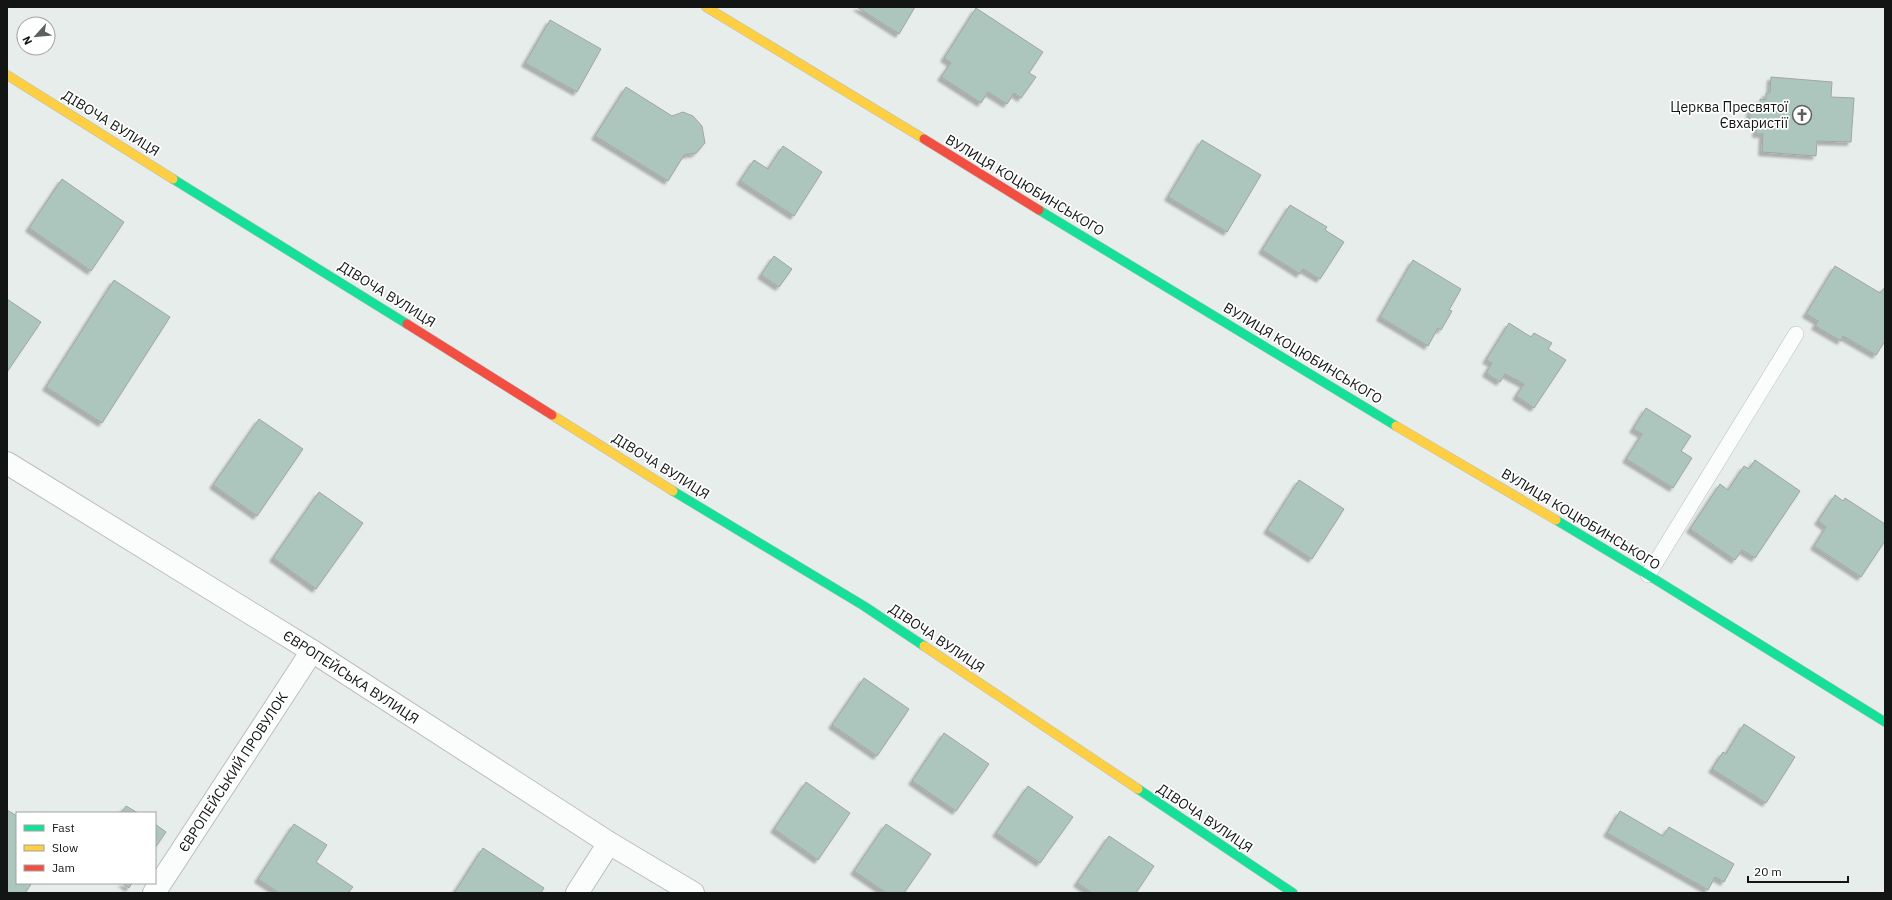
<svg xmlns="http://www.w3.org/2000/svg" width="1892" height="900" viewBox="0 0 1892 900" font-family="'IBM Plex Sans',sans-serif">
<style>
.building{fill:#adc6bd;stroke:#a1a5a3;filter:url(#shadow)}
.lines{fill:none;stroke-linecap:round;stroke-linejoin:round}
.lane-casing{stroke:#babfbd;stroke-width:16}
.street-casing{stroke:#babfbd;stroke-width:24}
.fast-casing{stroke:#babfbd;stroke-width:10}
.slow-casing{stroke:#babfbd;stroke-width:10}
.jam-casing{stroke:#babfbd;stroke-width:10}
.lane{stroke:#fbfcfc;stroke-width:15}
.street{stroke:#fbfcfc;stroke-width:22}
.fast{stroke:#16e098;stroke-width:9}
.slow{stroke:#ffcf43;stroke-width:9}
.jam{stroke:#f24e42;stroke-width:9}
.labels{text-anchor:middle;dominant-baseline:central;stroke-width:3.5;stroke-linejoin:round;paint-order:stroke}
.poi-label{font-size:14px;fill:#121513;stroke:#fff;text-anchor:end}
.street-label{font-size:14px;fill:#121513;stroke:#fff}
</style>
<defs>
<filter id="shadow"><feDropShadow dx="-3.5" dy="3.5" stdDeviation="1" flood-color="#0004"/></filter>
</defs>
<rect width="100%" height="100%" fill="#e7edea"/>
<g class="building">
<path d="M857 7H915L899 34Z"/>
<path d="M976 8 1043 52 1029 73 1036 77 1021 98 1014 93 1007 104 988 92 981 103 941 77 951 63 944 58Z"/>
<path d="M550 20 601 49 577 92 525 63Z"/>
<path d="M1771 77 1832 82 1831 97 1854 98 1851 142 1817 141 1816 156 1762 152 1763 134H1756L1757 125H1749L1751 104 1760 105V99L1766 100V93H1770Z"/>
<path d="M626 87 672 116 683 112 693 116 702 126 705 143 696 153 684 155 668 181 595 136Z"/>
<path d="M1202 140 1261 175 1227 232 1168 197Z"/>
<path d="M783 146 822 172 794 216 740 181 754 160 768 169Z"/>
<path d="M62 179 124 222 91 271 29 228Z"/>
<path d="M1290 205 1327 227 1325 230 1344 242 1320 279 1303 269 1300 274 1262 250Z"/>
<path d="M774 256 792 269 779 287 761 275Z"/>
<path d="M1413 260 1461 289 1449 310 1452 311 1441 330 1438 328 1428 346 1380 317Z"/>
<path d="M1835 266 1880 293 1885 287V341L1876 355 1843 336 1841 341 1815 326 1818 321 1806 314Z"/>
<path d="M114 280 170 317 102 423 46 387Z"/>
<path d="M7 299 41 322 7 372Z"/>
<path d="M1509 323 1531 337 1534 333 1552 343 1548 349 1566 360 1534 408 1516 396 1524 384 1505 374 1500 382 1486 373 1492 363 1486 360Z"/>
<path d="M1646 408 1691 436 1681 451 1692 458 1673 488 1626 459 1642 434 1633 429Z"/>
<path d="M259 419 303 449 257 516 213 485Z"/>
<path d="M1755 460 1800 491 1755 558 1742 550 1735 560 1690 529 1720 484 1728 490 1744 466 1749 469Z"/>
<path d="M1299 480 1344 509 1312 559 1267 530Z"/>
<path d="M319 492 363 523 316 589 273 558Z"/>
<path d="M1835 495 1843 501 1845 498 1885 524V541L1861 577 1814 546 1826 527 1818 521Z"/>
<path d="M864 678 909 709 877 756 832 725Z"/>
<path d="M1744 724 1795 757 1766 803 1712 769 1723 752 1726 754Z"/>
<path d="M944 733 989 764 956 811 912 781Z"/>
<path d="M806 782 850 813 818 860 774 829Z"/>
<path d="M1028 786 1073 817 1040 863 996 833Z"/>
<path d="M126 806 138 813H121Z"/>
<path d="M7 810 17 816V883H32L25 893H7Z"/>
<path d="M1620 811 1663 836 1669 827 1734 864 1724 882 1715 877 1708 890 1607 833Z"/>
<path d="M155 824 166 832 155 848Z"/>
<path d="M294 824 327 845 316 862 353 887 348 893H279L258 879Z"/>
<path d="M886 824 931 854 904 893H886L854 871Z"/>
<path d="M1109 836 1154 866 1136 893H1092L1077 883Z"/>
<path d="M483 848 544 888 541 893H454Z"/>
<path d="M122 883H132L129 888Z"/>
</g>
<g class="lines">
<defs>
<path id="lane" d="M1648 575 1796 334"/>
<g id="street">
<path d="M7 463 312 651 609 843 693 893"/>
<path d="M154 893 312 651"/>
<path d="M577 893 609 843"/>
</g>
<g id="fast">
<path d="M173 179 407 324"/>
<path d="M1039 210 1396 426"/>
<path d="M673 491 864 606 924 646"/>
<path d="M1556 520 1648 575 1885 722"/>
<path d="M1138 789 1293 893"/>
</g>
<g id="slow">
<path d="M706 7 924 139"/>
<path d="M7 75 173 179"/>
<path d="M552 415 673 491"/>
<path d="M1396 426 1556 520"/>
<path d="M924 646 1138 789"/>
</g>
<g id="jam">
<path d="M924 139 1039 210"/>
<path d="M407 324 552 415"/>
</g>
</defs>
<use href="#lane" class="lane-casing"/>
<use href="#street" class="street-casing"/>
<use href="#fast" class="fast-casing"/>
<use href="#slow" class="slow-casing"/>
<use href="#jam" class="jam-casing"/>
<use href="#lane" class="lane"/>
<use href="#street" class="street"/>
<use href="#fast" class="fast"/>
<use href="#slow" class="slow"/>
<use href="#jam" class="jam"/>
</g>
<defs>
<symbol id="church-ring" viewBox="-11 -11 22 22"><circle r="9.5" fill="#fff" stroke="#5d615e" stroke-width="1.5"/><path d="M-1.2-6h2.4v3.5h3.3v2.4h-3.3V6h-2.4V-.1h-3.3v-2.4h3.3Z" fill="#5d615e"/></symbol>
</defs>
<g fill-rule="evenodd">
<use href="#church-ring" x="1791" y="104" width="22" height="22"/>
</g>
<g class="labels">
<g class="poi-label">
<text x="1788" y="107">Церква Пресвятої<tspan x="1788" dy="16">Євхаристії</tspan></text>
</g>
<g class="street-label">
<text transform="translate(111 123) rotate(32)">ДІВОЧА ВУЛИЦЯ</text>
<text transform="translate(1025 185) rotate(31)">ВУЛИЦЯ КОЦЮБИНСЬКОГО</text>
<text transform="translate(387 294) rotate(32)">ДІВОЧА ВУЛИЦЯ</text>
<text transform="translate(1303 353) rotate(31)">ВУЛИЦЯ КОЦЮБИНСЬКОГО</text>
<text transform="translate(661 466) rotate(32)">ДІВОЧА ВУЛИЦЯ</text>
<text transform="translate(1581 519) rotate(31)">ВУЛИЦЯ КОЦЮБИНСЬКОГО</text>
<text transform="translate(937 638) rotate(34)">ДІВОЧА ВУЛИЦЯ</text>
<text transform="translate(351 677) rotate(33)">ЄВРОПЕЙСЬКА ВУЛИЦЯ</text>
<text transform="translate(233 772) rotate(-57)">ЄВРОПЕЙСЬКИЙ ПРОВУЛОК</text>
<text transform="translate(1205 818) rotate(34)">ДІВОЧА ВУЛИЦЯ</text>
</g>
</g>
<rect width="1892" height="900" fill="none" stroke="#121513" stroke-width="16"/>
<rect x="16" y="812" width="140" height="72" fill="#ffffff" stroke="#a0a1a1"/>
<rect x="24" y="825" width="20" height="6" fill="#16e098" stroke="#a0a1a1"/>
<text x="52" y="832" font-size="12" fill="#121513">Fast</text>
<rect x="24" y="845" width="20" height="6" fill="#ffcf43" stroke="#a0a1a1"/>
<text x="52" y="852" font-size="12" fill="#121513">Slow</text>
<rect x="24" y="865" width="20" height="6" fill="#f24e42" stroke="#a0a1a1"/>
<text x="52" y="872" font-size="12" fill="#121513">Jam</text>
<g transform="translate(36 36) rotate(243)"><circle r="19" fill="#ffffff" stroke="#a0a1a1"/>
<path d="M0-3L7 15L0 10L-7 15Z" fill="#5d615e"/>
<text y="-6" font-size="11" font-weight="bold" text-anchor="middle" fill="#121513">N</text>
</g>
<path d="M1748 876v6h100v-6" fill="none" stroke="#121513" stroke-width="2"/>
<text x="1754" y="876" font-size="12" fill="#121513" stroke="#ffffff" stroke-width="3" paint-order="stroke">20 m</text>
</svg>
